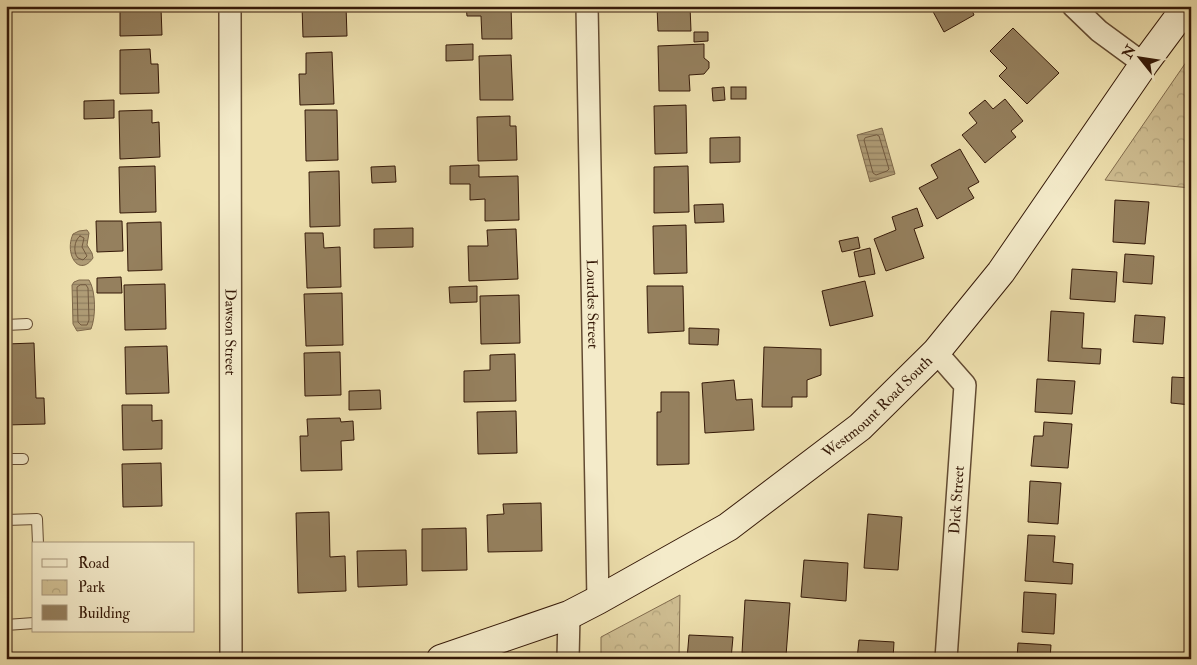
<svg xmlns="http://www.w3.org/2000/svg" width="1197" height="665" viewBox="0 0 1197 665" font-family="'IM FELL Double Pica',serif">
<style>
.park{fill:url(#park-crowns);stroke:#826c4d}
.water{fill:url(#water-rules);stroke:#7e684a}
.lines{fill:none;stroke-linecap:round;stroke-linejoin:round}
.shore{stroke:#725a3f;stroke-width:1}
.building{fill:#95805e;stroke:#351908}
.lane-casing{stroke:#634b32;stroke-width:12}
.street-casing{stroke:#634b32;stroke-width:24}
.secondary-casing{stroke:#351908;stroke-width:30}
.lane{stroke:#f4ebca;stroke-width:10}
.street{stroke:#f4ebca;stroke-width:21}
.secondary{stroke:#f4ebca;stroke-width:28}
.labels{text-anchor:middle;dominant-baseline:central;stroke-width:5;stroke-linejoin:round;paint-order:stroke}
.street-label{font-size:15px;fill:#351908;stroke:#f4ebca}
</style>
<defs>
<pattern id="park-crowns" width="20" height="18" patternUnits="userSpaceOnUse" patternTransform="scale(1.25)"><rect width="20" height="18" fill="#cfbe92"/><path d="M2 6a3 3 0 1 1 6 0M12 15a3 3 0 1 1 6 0" fill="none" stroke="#b2a37c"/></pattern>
<pattern id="water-rules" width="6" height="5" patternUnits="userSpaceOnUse" patternTransform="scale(1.25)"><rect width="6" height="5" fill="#af9c76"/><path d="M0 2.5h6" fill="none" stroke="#8f7e5f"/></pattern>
</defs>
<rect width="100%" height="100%" fill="#eee0ae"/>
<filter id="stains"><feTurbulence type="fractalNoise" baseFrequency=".004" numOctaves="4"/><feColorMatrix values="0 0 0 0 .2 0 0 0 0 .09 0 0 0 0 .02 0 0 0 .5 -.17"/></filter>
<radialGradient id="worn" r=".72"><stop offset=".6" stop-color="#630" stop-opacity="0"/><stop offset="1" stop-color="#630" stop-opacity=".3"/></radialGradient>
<g class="park">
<path d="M1191 55V188L1105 180Z"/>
<path d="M680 595 679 659 601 656V637Z"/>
</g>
<g class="water">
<path d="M882 128 895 174 870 182 857 135Z"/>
<path d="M87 230 89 233 87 245 92 253 93 258C79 278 64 254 73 234L79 231Z"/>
<path d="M79 280H89C96 291 96 317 91 329L77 331 73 324 72 285 74 282Z"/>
</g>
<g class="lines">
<g class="shore">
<path d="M877 135 879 136 889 169 887 171 876 175 873 173 864 140 865 138Z"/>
<path d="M80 236 84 238 82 247 87 256 83 260 78 258C73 253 74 240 80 236Z"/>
<path d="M86 285 88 288 89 320 87 325H81L78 322 77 287 80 285Z"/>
</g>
</g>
<g class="building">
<path d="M120 6 161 8 162 35 120 36Z"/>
<path d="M302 6H346L347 36 303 37Z"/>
<path d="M466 6H511L512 39H482L481 16H467Z"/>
<path d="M657 6H690L691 31H658Z"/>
<path d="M930 6H970L974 15 944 32Z"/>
<path d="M1013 28 1059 73 1027 104 999 76 1007 68 990 51Z"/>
<path d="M694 32H708V41L694 42Z"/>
<path d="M473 44V60L446 61V45Z"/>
<path d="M704 44V58L709 62V68L704 74 689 75 690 91H659L658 46Z"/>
<path d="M150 49 151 64H158L159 93 120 94V50Z"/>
<path d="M332 52 334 104 300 105 299 74H306V53Z"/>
<path d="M511 55 513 100H480L479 56Z"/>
<path d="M724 87 725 100 713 101 712 88Z"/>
<rect x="731" y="87" width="15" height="12"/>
<path d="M1005 99 1023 121 1011 131 1016 137 985 163 962 135 977 123 969 113 985 100 993 109Z"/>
<path d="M114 100V118L84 119V101Z"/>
<path d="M686 105 687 153 655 154 654 106Z"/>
<path d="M152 110V123L159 122 160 157 120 159 119 111Z"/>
<path d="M305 110H337L338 160 306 161Z"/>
<path d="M510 116V126H516L517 160 478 161 477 117Z"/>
<path d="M740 137V162L710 163V138Z"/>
<path d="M960 149 979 182 968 188 974 198 937 219 919 188 938 178 931 165Z"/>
<path d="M479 165V177L518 176 519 220 485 221V199L470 200V184H450V166Z"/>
<path d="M155 166 156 212 120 213 119 167Z"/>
<path d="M395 166 396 182 372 183 371 167Z"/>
<path d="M688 166 689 212 654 213V167Z"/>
<path d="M339 171 340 226 310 227 309 172Z"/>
<path d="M1115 200 1149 202 1145 244 1113 242Z"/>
<path d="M723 204 724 222 695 223 694 205Z"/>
<path d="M917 208 923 226 914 229 924 258 886 271 874 239 896 230 892 217Z"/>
<path d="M96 221H122L123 251 97 252Z"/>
<path d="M161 222 162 270 128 271 127 223Z"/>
<path d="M686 225 687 273 654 274 653 226Z"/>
<path d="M413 228V247L374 248V229Z"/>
<path d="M516 229 518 279 469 281 468 246H488L487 230Z"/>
<path d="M305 233H323L324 248 340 247 341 287 307 288Z"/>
<path d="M858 237 860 248 842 252 839 241Z"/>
<path d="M870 248 875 274 859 277 854 252Z"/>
<path d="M1125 254 1154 256 1152 284 1123 282Z"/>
<path d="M1072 269 1117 272 1115 302 1070 299Z"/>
<path d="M121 277 122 293H97V278Z"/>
<path d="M865 281 873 316 830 326 822 291Z"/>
<path d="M165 284 166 329 125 330 124 285Z"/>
<path d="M477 286V302L450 303 449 287Z"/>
<path d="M647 286H683L684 331 648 333Z"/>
<path d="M342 293 343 345 306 346 304 294Z"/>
<path d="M519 295 520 343 481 344 480 296Z"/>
<path d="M1051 311 1084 313 1082 348 1101 349 1100 364 1048 361Z"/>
<path d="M1135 315 1165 317 1163 344 1133 342Z"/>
<path d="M689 328 719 329 718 345 689 344Z"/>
<path d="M34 343 36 398H44L45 424 6 425V344Z"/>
<path d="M167 346 169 393 126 394 125 347Z"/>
<path d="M764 347 821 349V375L807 380V397H792V407H762Z"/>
<path d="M340 352 341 395 305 396 304 353Z"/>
<path d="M515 354 516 401 464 402V371L490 370V355Z"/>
<path d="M1172 377 1191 378V405L1171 403Z"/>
<path d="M1037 379 1075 381 1072 414 1035 412Z"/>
<path d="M734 380 736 400 752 399 754 430 705 433 702 383Z"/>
<path d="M380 390 381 409 349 410V391Z"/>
<path d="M661 392H689V464L657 465V412H661Z"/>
<path d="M122 405H152V421L162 420V449L123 450Z"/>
<path d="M516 411 517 453 478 454 477 412Z"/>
<path d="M340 418 341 422 353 421 354 440 341 441 342 470 301 471 300 436H308L307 419Z"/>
<path d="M1044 422 1072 424 1068 468 1031 466 1034 436H1043Z"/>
<path d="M161 463 162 506 123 507 122 464Z"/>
<path d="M1030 481 1061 483 1058 524 1028 522Z"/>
<path d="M541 503 542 551 488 552 487 515 504 514 503 504Z"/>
<path d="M329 512 330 557 345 556 346 591 298 593 296 513Z"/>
<path d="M868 514 902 517 898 570 864 568Z"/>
<path d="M466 528 467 570 422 571V529Z"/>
<path d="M1028 535 1055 536 1053 562 1073 564 1072 584 1025 581Z"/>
<path d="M406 550 407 585 358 587 357 551Z"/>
<path d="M804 560 848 563 846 601 801 597Z"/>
<path d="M1024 592 1056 594 1054 634 1022 632Z"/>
<path d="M745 600 790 603 786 656 742 653Z"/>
<path d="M689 635 733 637 731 659H687Z"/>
<path d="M859 640 894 642 893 659H857Z"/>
<path d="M1018 643 1051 645 1050 659H1017Z"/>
</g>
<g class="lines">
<defs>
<g id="lane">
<path d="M6 325 27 324"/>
<path d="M6 459H23"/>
<path d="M6 520 37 519 38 544"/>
<path d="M6 625 34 623"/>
</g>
<g id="street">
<path id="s1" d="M230 6 231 659"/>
<path id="s2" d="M587 6 598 600"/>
<path d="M1073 6 1099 31 1144 64"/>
<path d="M936 352 965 385 946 659"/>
<path d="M568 659 569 615"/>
</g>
<g id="secondary">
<path id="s3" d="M441 659 569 615 598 600 728 527 860 427 936 352 1001 272 1144 64 1187 6"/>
</g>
</defs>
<use href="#lane" class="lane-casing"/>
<use href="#street" class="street-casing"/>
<use href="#secondary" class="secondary-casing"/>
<use href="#lane" class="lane"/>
<use href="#street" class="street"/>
<use href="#secondary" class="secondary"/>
</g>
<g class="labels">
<g class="street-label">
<text stroke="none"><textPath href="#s2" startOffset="298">Lourdes Street</textPath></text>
<text stroke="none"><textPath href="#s1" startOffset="326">Dawson Street</textPath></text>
<text stroke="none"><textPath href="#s3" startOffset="509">Westmount Road South</textPath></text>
<text transform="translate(957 500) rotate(-86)">Dick Street</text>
</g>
</g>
<rect width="1197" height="665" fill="none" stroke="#eee0ae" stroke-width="25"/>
<rect x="8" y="8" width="1182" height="650" fill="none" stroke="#351908" stroke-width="2.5"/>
<rect x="12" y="12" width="1172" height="640" fill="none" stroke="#351908"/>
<rect x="32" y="542" width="162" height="90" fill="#f4ebca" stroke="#a8977c"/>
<rect x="42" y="559" width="25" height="8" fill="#f4ebca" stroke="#a8977c"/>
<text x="78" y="568" font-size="15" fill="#351908">Road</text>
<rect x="42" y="580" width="25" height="15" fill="url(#park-crowns)" stroke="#a8977c"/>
<text x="78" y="592" font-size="15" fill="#351908">Park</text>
<rect x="42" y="605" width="25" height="15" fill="#95805e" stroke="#a8977c"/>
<text x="78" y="618" font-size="15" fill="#351908">Building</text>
<g transform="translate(1140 58) rotate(300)" stroke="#f4ebca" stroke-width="4" paint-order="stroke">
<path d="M0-4L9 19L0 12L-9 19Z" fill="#351908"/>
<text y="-8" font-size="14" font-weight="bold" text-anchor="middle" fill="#351908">N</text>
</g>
<rect width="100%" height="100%" filter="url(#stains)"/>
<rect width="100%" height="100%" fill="url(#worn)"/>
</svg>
